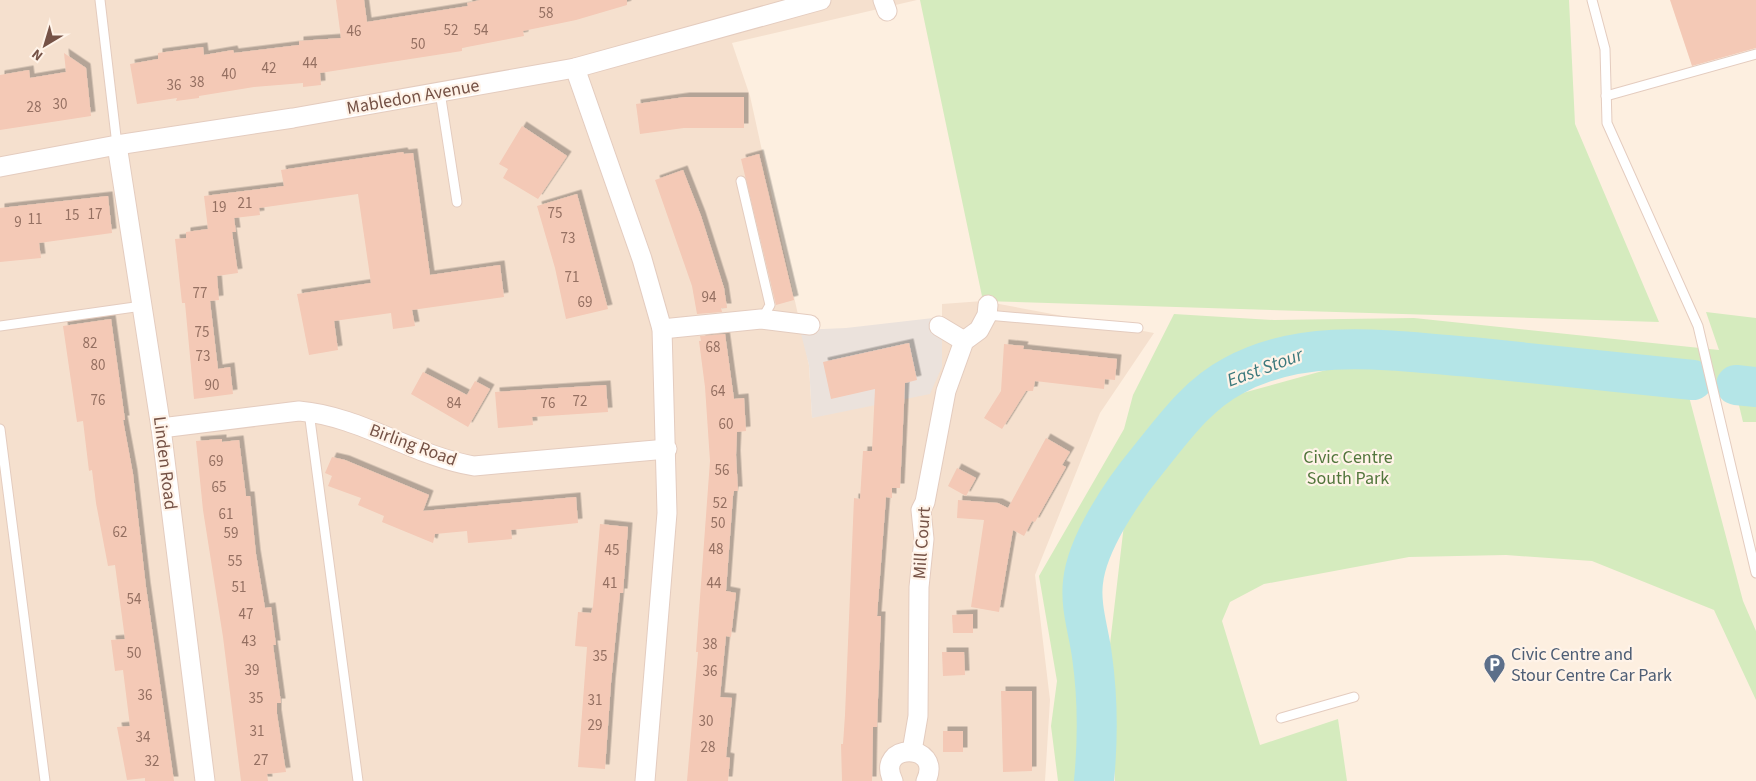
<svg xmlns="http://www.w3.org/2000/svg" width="1756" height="781" viewBox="0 0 1756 781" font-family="'Source Sans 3',sans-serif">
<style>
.residential{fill:#f5e0ce}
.industrial{fill:#ebe2dc}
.green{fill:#d5ebbe}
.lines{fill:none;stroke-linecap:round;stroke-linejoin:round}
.river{stroke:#b4e5e7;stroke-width:40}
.building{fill:#f4c9b6;filter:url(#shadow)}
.service-casing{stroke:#e4ccbf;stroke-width:11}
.minor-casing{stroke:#e4ccbf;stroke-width:21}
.service{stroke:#fff;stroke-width:9}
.minor{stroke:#fff;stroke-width:19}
.labels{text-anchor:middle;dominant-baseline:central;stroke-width:4.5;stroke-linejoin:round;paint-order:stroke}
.number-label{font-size:15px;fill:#957062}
.street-label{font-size:18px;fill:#755246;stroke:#fff3e8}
.park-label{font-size:18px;fill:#52763c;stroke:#fff3e8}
.service-label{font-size:18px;fill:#4e5e75;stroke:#fff3e8;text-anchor:start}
.water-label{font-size:19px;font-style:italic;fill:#3a787c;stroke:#fff3e8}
</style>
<defs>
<filter id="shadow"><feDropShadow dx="4.5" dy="-4.5" stdDeviation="0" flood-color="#0004"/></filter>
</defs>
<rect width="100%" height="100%" fill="#fdefe0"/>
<path class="residential" d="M0 0H917L732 43 750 96 809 365 812 418 942 366V304L983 301 1154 333 1100 413 1035 575 1050 700 1045 781H0Z"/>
<path class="industrial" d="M942 317V367L930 394 812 418 809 365 800 330 846 328Z"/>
<g class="green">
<path d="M920 0H1569L1575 124 1659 322 983 301Z"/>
<path d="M1706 312 1756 318V386L1303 352 1219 385 1120 496 1083 602 1098 699 1094 781H1058L1051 726 1057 681 1039 576 1124 429 1133 395 1174 314 1274 320 1414 318 1719 350Z"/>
<path d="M1337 367 1479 372 1687 389 1743 601 1756 631V700L1714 610 1592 561 1506 555 1409 557 1264 584 1230 602 1222 621 1260 745 1338 719 1347 781H1115L1110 644 1125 516 1160 457 1217 400Z"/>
<path d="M1736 393 1756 395V422H1743Z"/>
</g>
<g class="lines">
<g class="river">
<path d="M1736 385 1756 387"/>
<path d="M1094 781C1098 739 1098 698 1092 656 1089 632 1080 607 1083 582 1087 543 1123 490 1148 460 1173 429 1197 395 1233 376 1305 336 1393 351 1471 357 1545 364 1619 372 1693 380"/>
</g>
</g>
<g class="building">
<path d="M336 0H364L367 22 468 6 467 3 480 0H627V5L576 20 523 31 524 36 462 48V51L320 73 321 85 303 87V83L254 87 199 96V98L176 101 177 98 137 104 130 64 158 59V53L203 47 204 55 233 50 234 53 299 45V41L341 38Z"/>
<path d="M1670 0H1756V48L1692 66Z"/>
<path d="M64 53 86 68 91 116 0 130V75L29 70 30 78 66 72Z"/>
<path d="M685 97H744V128H684L640 134 636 104Z"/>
<path d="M522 126 567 156 538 199 503 178 508 169 499 164Z"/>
<path d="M403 152 404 154 413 153 430 275 500 265 504 297 412 310 415 326 393 329 391 313 334 321 338 350 309 355 297 294 371 283 358 194 259 208 260 215 234 218 236 232H232L238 273 217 276 219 300 210 301 218 369 230 367 233 394 194 399 185 303H182L175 239 186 238V232L208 229 204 196 284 186 281 170Z"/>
<path d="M759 154 794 300 776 305 741 159Z"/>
<path d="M683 170 701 216 724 288 727 308H721L722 312 697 314 692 286 655 180Z"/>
<path d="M577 194 608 309 566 319 555 268 537 206Z"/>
<path d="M108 196 112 233 39 243 41 258 0 262V208Z"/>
<path d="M111 319 125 420H123L133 474 146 587 174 781H145V778L127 780 117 727 130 726 123 670 115 671 111 640 125 639 115 565 108 566 96 503 92 470 89 471 83 421 77 422 63 326Z"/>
<path d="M725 334 734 399 744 398 746 431 737 432 736 455 738 491H734L733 496 726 591 736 593 731 637 726 636 720 697 732 698 726 757 730 758 728 781H687L698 652H696L710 461 705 387 699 341H701L700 336Z"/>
<path d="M909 343 917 380 905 383 900 488H892V498L886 497 877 616H881L880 643 877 727H873L872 781H842L841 744H843L845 715 854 498 860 499 863 451H872L875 389 831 399 823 362Z"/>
<path d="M1004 344 1024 346 1023 349 1117 359 1115 380 1105 379 1104 389 1035 381 1033 391H1026L1002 429 984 418 1001 391Z"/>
<path d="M423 372 467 395 475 381 490 389 468 427 411 394Z"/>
<path d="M606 385 608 412 532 417 533 425 498 428 495 392Z"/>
<path d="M1046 438 1070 452 1062 465 1066 467 1035 522 1032 521 1024 536 1013 530 999 612 971 607 984 520 957 518 958 500 998 503 1008 508Z"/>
<path d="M222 439V442L239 440 246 496H250L256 554 265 608 271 607 276 645H273L281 703H277V714L286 772 267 774 268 781H241L223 637 203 510 196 441Z"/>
<path d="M332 457 345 460 429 495 423 511 576 497 578 523 511 530 512 539 468 543 467 531 435 534 433 543 382 522 384 516 358 505 361 498 328 486 332 476 325 473Z"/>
<path d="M957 468 976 478 966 496 948 486Z"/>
<path d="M600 524 628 527 623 593H620L611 683 605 769 578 767 587 647 575 646 578 612 591 613 593 606Z"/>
<path d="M973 614V633H953L952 615Z"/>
<path d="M942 652H964L965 675 943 676Z"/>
<path d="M1001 691H1032V771L1003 772Z"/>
<rect x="943" y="731" width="20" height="21"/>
</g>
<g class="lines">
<defs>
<g id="service">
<path d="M100 0 117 145"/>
<path d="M1592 0 1605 49 1607 123 1698 326 1756 573"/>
<path d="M440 92 457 202"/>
<path d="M1606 96 1756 54"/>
<path d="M741 181 770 305 762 319"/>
<path d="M987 315 1138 328"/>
<path d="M0 326 142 306"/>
<path d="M309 412 358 781"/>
<path d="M0 429 45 781"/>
<path d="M1281 718 1354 697"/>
</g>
<g id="minor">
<path d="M883 0 887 11"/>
<path d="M575 68 642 259 662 329 667 513 645 781"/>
<path d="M117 145 161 428 205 781"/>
<path d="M0 167 117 145 293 118 575 68 821 0"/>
<path d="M939 326 964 341"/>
<path d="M662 329 761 319 810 325"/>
<path d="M161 428 299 411C360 416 414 456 474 466L667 449"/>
<path d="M912 751 918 716 919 587 924 539 921 510 925 502 946 391 964 341 979 330 987 315 988 305"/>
<path d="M893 781C874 742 944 742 926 781"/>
</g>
</defs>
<use href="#service" class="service-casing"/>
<use href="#minor" class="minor-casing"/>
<use href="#service" class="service"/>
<use href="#minor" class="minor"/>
</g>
<defs>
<symbol id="parking-pin" viewBox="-11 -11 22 30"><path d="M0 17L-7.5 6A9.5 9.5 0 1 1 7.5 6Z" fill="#5c6f8a" stroke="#fff3e8"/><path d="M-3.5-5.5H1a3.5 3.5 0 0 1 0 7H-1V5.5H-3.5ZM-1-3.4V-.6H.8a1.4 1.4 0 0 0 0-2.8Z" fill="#fff"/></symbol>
</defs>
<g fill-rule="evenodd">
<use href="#parking-pin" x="1482" y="652" width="25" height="34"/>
</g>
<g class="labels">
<g class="number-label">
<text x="546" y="13">58</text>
<text x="451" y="30">52</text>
<text x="481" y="30">54</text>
<text x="354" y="31">46</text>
<text x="418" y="44">50</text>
<text x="310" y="63">44</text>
<text x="269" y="68">42</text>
<text x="229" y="74">40</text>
<text x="197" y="82">38</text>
<text x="174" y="85">36</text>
<text x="60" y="104">30</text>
<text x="34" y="107">28</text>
<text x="245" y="203">21</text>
<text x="219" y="207">19</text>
<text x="555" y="213">75</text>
<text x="95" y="214">17</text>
<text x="72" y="215">15</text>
<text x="35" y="219">11</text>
<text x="18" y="222">9</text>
<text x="568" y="238">73</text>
<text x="572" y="277">71</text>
<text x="200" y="293">77</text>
<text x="709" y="297">94</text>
<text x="585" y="302">69</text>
<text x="202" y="332">75</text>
<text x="90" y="343">82</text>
<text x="713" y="347">68</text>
<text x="203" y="356">73</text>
<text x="98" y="365">80</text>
<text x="212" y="385">90</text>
<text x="718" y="391">64</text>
<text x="98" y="400">76</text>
<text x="580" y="401">72</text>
<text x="454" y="403">84</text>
<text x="548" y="403">76</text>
<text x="726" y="424">60</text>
<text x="216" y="461">69</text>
<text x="722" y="470">56</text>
<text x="219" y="487">65</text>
<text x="720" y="503">52</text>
<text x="226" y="514">61</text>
<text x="718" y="523">50</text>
<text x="120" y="532">62</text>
<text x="231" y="533">59</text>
<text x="716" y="549">48</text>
<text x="612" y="550">45</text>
<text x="235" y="561">55</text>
<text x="610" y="583">41</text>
<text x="714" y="583">44</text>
<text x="239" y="587">51</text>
<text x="134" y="599">54</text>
<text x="246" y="614">47</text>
<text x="249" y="641">43</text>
<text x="710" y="644">38</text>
<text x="134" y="653">50</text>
<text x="600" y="656">35</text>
<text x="252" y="670">39</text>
<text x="710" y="671">36</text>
<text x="145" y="695">36</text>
<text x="256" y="698">35</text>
<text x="595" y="700">31</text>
<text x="706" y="721">30</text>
<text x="595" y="725">29</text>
<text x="257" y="731">31</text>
<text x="143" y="737">34</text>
<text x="708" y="747">28</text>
<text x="261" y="760">27</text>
<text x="152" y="761">32</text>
</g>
<g class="street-label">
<text transform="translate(413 97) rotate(-10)">Mabledon Avenue</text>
<text transform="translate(413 445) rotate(20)">Birling Road</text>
<text transform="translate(165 463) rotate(83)">Linden Road</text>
<text transform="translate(922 543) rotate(-86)">Mill Court</text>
</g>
<g class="park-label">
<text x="1348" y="457">Civic Centre<tspan x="1348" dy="21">South Park</tspan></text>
</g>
<g class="service-label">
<text x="1511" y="654">Civic Centre and<tspan x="1511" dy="21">Stour Centre Car Park</tspan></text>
</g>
<g class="water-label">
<text transform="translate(1265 368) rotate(-20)">East Stour</text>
</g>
</g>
<g transform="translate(45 45) rotate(218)" stroke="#fff3e8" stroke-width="4" paint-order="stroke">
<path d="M0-4L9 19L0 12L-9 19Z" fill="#755246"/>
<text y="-8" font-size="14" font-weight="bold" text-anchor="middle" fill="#755246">N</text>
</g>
</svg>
